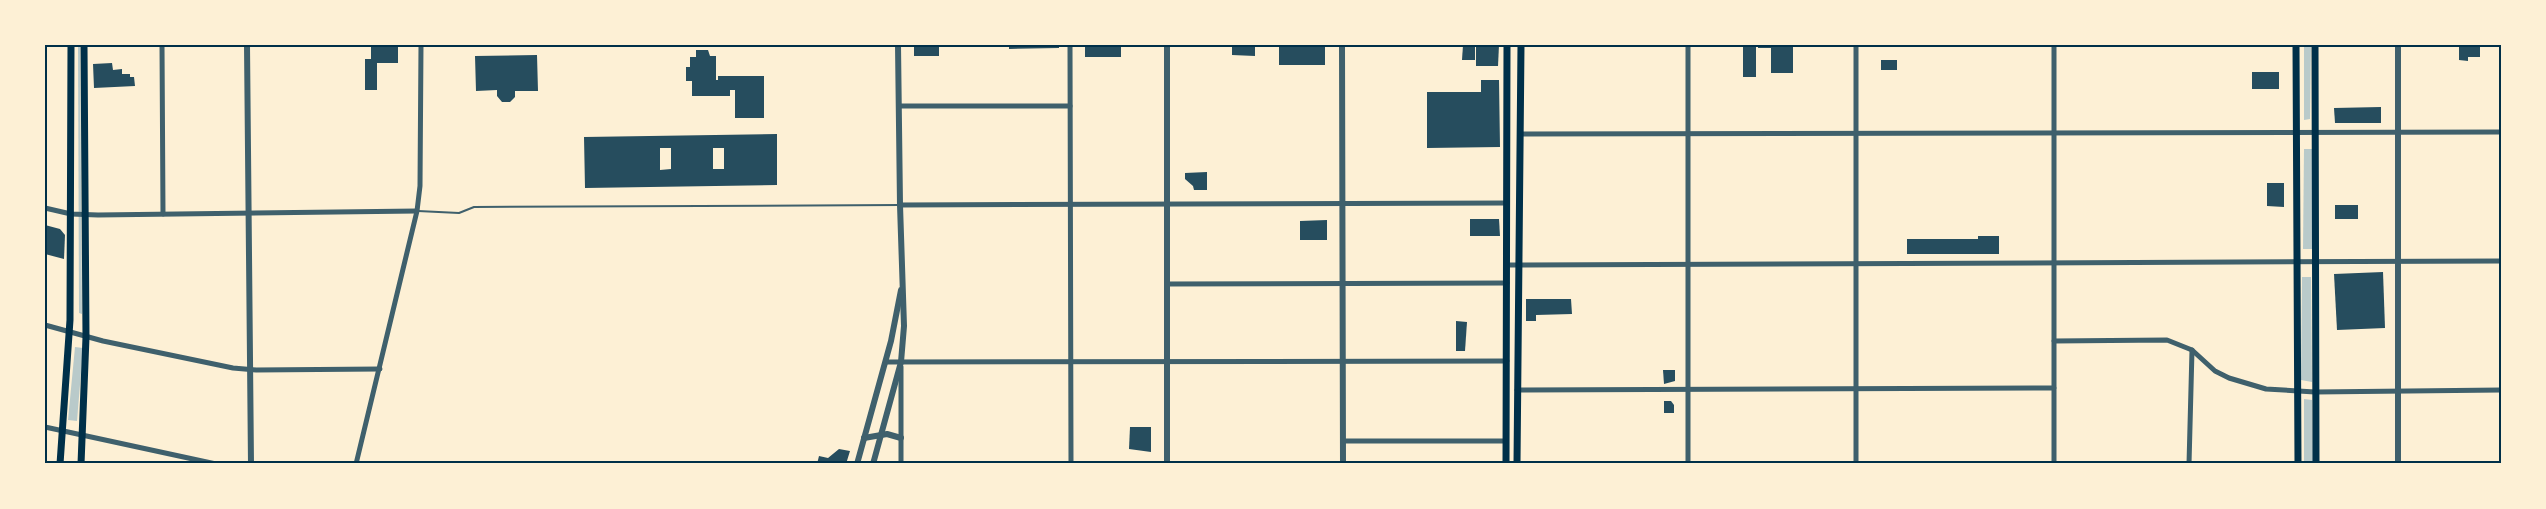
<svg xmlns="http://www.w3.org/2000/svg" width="2546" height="509" viewBox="0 0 2546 509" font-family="Lato,sans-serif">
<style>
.green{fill:#b9caca}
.building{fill:#264d5e;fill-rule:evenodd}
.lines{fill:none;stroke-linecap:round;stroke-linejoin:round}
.service{stroke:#3f606c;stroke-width:2}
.minor{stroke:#3f606c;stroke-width:5}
.tertiary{stroke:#3f606c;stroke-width:6}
.secondary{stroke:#003049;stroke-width:7}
.neatline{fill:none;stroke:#003049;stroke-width:2}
</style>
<rect width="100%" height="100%" fill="#fdf0d5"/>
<g class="green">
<path d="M78 45H80L82 314 79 313Z"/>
<path d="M2304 45H2311L2310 119 2304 120Z"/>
<path d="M2304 149H2312V249H2303Z"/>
<path d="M2302 277H2311L2312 382 2301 380Z"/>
<path d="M75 347 83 348 77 421 68 420Z"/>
<path d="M2304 399 2312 400 2313 464H2304Z"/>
</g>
<g class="building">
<path d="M371 45H398V63H377V90H365V59H371Z"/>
<rect x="914" y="45" width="25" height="11"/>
<path d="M1009 45H1059V48L1009 49Z"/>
<rect x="1085" y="45" width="36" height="12"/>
<path d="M1232 45H1255V56L1232 55Z"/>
<rect x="1279" y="45" width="46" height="20"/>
<path d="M1463 45H1475V60H1462Z"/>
<path d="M1476 45H1499L1498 66H1476Z"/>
<rect x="1743" y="45" width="13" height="32"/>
<path d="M1758 45H1793V73H1771V48H1758Z"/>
<path d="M2459 45H2480V57H2468V61L2459 60Z"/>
<path d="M696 50H708L710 56H716V80H718V76H764V118H735V90H730V96H692V81H686V67H690V57H696Z"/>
<path d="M537 55 538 91H515V97L510 102H502L497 96V90L476 91 475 56Z"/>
<rect x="1881" y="60" width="16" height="10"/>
<path d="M112 63 113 70 122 69V74H130V77H134L135 86 94 88 93 64Z"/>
<rect x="2252" y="72" width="27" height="17"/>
<path d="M1481 80H1499L1500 147 1427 148V92H1481Z"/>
<path d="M2381 107V123H2335L2334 108Z"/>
<path d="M777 134V185L585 188 584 137ZM660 148H671V169L660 170ZM713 148H724V169H713Z"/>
<path d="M1207 172V190H1194L1193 186 1185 179V173Z"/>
<path d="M2267 183H2284V207L2267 206Z"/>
<rect x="2335" y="205" width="23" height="14"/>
<path d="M1470 219H1499L1500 236H1470Z"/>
<path d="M1327 220V240H1300V221Z"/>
<path d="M45 225 60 229 65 235 64 259 45 254Z"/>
<path d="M1978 236H1999V254H1907V239H1978Z"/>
<path d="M2383 272 2385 328 2337 330 2334 274Z"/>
<path d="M1526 299H1571L1572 314 1536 315V321H1526Z"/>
<path d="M1456 321 1467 322 1465 351H1456Z"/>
<path d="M1663 370H1675V381L1664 384Z"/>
<path d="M1664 401H1671L1674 405V413H1664Z"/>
<path d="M1130 427H1151V452L1129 449Z"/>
<path d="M839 449 850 451 846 464H817L819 456 828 458Z"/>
</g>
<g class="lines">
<path class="service" d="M418 211 459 213 474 207 900 205"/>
<g class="minor">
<path d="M162 45 163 214"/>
<path d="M1070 45 1071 464"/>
<path d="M1688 45V464"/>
<path d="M1856 45V464"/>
<path d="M2054 45V464"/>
<path d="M899 106H1070"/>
<path d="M1520 134 2501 132"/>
<path d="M900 205 1507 203"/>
<path d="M45 208 71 214 98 215 417 211"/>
<path d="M1507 265 2501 261"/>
<path d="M1167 284 1507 283"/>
<path d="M45 325 103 341 233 368 256 370 380 369"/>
<path d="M2054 341 2167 340 2192 350 2215 371 2229 378 2266 389 2315 392 2501 390"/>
<path d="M886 362 1507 361"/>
<path d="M1517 390 2054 388"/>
<path d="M45 427 216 464"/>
<path d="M1343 441H1506"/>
<path d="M356 464 417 211 420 186 421 45"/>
<path d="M901 464V367"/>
<path d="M2189 464 2192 350"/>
</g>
<g class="tertiary">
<path d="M247 45 251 464"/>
<path d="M1342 45 1343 464"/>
<path d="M2398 45V464"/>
<path d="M864 438 887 434 901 438"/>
<path d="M857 464 891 341 901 290"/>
<path d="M873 464 901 362 904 326 900 205 898 45"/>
<path d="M1167 464V45"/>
</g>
<g class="secondary">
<path d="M2296 45 2298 464"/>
<path d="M2315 45 2316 464"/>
<path d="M60 464 70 320 71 45"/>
<path d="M81 464 86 337 84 45"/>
<path d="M1506 464 1507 45"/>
<path d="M1517 464 1521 45"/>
</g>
</g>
<rect width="2546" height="509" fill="none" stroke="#fdf0d5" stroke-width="93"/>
<rect x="46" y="46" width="2454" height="416" class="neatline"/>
</svg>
